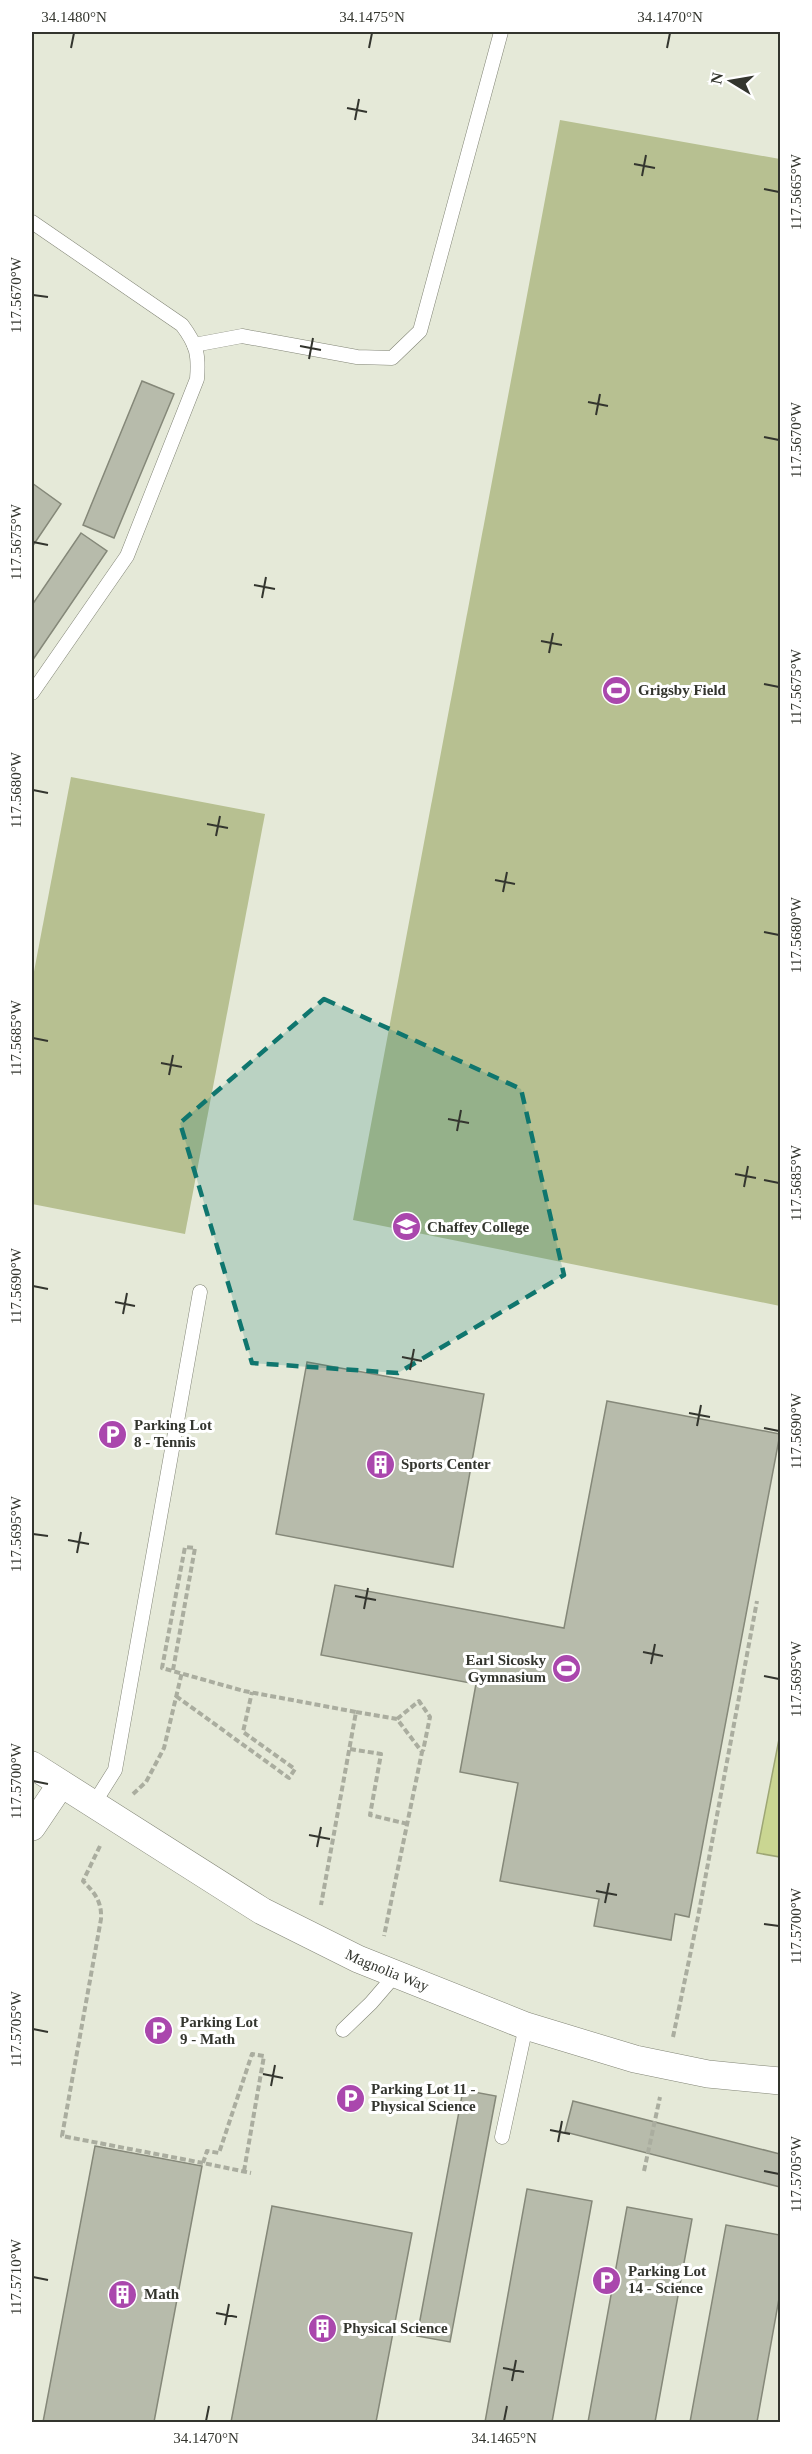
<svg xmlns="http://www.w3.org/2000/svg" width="812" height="2454" viewBox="0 0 812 2454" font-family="Georgia,serif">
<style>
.green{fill:#b7c091}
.water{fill:#cad692;stroke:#9da674;stroke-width:1.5}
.building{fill:#b7bbab;stroke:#858879;stroke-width:1.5}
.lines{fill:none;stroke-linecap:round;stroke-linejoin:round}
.service-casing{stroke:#828576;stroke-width:15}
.minor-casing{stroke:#828576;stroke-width:28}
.path{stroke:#aaad9f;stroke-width:4;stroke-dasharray:6 3;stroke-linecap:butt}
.service{stroke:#fff;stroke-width:14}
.minor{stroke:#fff;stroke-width:27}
.marked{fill:#0f766e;fill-opacity:0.2;stroke:#0f766e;stroke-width:4.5;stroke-dasharray:12 8;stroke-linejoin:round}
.ticks{fill:none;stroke:#33352e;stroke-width:2}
.labels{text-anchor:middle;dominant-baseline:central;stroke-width:6;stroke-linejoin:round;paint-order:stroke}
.poi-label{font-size:15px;font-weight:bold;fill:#33352e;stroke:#fff;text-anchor:start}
.street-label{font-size:15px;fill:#33352e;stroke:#fff}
.neatline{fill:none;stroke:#33352e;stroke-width:2}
.ticks-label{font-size:15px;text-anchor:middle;fill:#33352e}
</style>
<rect width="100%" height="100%" fill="#e5e9d8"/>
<g class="green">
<path d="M560 120 780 159V1306L353 1220Z"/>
<path d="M71 777 265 814 185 1234 32 1204V982Z"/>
</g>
<path class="water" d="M780 1734V1857L757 1853Z"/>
<g class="building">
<path d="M142 381 174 394 114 538 83 525Z"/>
<path d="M32 483 61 504 32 547Z"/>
<path d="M81 533 107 551 32 661V605Z"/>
<path d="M307 1362 484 1394 453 1567 276 1534Z"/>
<path d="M607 1401 780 1434 689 1917 675 1914 671 1940 594 1926 599 1899 500 1881 518 1783 460 1772 476 1684 321 1655 335 1585 564 1628Z"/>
<path d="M463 2090 496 2096 450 2342 417 2336Z"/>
<path d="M573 2101 780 2154V2187L565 2132Z"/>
<path d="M95 2146 202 2166 154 2422H43Z"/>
<path d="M527 2189 592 2201 552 2422H485Z"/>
<path d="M272 2206 412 2233 376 2422H231Z"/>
<path d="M627 2207 692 2219 655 2422H588Z"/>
<path d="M726 2225 780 2235V2293L757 2422H690Z"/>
</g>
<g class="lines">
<defs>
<g id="service">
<path d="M32 222 182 325C197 345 199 355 197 379L127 556 32 693"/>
<path d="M194 345 242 336 357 357 392 358 420 331 501 32"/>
<path d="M93 1805 115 1770 200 1292"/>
<path d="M343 2030 371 2003 396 1974"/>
<path d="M502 2137 526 2026"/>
</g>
<g id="minor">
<path id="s1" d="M32 1765 262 1911 358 1959 526 2026 635 2059 708 2074 780 2081"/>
<path d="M32 1827 61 1784"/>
</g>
</defs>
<use href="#service" class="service-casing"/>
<use href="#minor" class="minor-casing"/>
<g class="path">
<path d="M173 1670 195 1548 185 1547 162 1668 244 1691 356 1712 321 1905"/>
<path d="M176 1696 289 1778 295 1769 243 1732 252 1692"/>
<path d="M356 1712 397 1719 422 1752 384 1936"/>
<path d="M397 1719 419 1701 430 1717 423 1751"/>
<path d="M350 1749 381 1754 370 1815 408 1824"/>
<path d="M133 1794 146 1782 164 1748 182 1672"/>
<path d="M100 1846 83 1881C95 1893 102 1902 101 1919L62 2136 203 2163"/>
<path d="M673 2037 698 1917 757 1601"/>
<path d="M244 2171 264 2056 252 2054 219 2153 207 2151 203 2163 251 2173"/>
<path d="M644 2171 660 2097"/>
</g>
<use href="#service" class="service"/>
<use href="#minor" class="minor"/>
</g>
<path class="marked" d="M324 999 521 1089 564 1275 398 1373 252 1363 180 1123Z"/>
<path class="ticks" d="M71 48 74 33M369 48 372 33M667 48 670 33M347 108 367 112M355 120 359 99M634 164 655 168M642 176 646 155M764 189 779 192M33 295 48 297M300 346 321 350M309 359 313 338M588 402 608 406M596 415 600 394M764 437 779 440M33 542 48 545M254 585 275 589M262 598 266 577M541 641 562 645M549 653 553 633M764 684 779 687M33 790 48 793M207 824 228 828M216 836 220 816M495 880 515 884M503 892 507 872M764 932 779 935M33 1038 48 1041M161 1063 182 1067M169 1075 173 1055M448 1119 469 1123M457 1131 461 1110M735 1174 756 1178M764 1180 779 1183M744 1187 748 1166M33 1286 48 1289M115 1302 135 1306M123 1314 127 1293M402 1357 422 1361M410 1370 414 1349M689 1413 710 1417M697 1426 701 1405M764 1428 779 1431M33 1534 48 1536M68 1540 89 1544M77 1553 81 1532M355 1596 376 1600M364 1609 368 1588M643 1652 663 1656M651 1664 655 1644M764 1676 779 1679M33 1781 48 1784M309 1835 330 1839M317 1847 321 1827M596 1891 617 1895M605 1903 609 1883M764 1924 779 1926M33 2029 48 2032M263 2074 283 2078M271 2086 275 2065M550 2130 570 2134M558 2142 562 2121M764 2171 779 2174M33 2277 48 2280M216 2313 237 2317M225 2325 229 2304M503 2368 524 2372M512 2381 516 2360M206 2421 209 2406M504 2421 507 2406"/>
<defs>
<symbol id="stadium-disc" viewBox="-11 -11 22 22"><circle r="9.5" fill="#aa47ad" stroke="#fff"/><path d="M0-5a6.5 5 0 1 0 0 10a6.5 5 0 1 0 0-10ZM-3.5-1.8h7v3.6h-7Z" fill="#fff"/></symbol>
<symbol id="university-disc" viewBox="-11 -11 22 22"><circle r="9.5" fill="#aa47ad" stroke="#fff"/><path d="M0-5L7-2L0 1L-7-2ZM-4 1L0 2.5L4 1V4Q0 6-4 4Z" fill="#fff"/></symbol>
<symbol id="parking-disc" viewBox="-11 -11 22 22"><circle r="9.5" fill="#aa47ad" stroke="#fff"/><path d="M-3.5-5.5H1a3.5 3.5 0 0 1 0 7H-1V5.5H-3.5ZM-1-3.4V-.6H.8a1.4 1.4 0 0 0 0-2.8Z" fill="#fff"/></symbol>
<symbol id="building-disc" viewBox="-11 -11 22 22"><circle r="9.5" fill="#aa47ad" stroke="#fff"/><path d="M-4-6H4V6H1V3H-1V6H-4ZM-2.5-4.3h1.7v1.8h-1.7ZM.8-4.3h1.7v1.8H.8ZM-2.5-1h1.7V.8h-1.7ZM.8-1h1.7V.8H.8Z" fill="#fff"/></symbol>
</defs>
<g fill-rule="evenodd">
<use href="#stadium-disc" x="600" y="674" width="33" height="33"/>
<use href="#university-disc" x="390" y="1210" width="33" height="33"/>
<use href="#parking-disc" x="96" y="1418" width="33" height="33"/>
<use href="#building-disc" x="364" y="1448" width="33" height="33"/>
<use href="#stadium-disc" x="550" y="1652" width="33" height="33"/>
<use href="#parking-disc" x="142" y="2014" width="33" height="33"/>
<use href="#parking-disc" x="334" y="2082" width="33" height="33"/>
<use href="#parking-disc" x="590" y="2264" width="33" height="33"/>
<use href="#building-disc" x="106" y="2278" width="33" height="33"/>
<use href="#building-disc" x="306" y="2312" width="33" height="33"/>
</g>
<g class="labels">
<g class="poi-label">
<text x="638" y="690">Grigsby Field</text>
<text x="427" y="1227">Chaffey College</text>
<text x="134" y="1425">Parking Lot<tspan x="134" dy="17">8 - Tennis</tspan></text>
<text x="401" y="1464">Sports Center</text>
<text x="546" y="1660" text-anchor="end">Earl Sicosky<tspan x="546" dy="17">Gymnasium</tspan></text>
<text x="180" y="2022">Parking Lot<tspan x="180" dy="17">9 - Math</tspan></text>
<text x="371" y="2089">Parking Lot 11 -<tspan x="371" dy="17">Physical Science</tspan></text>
<text x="628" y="2271">Parking Lot<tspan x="628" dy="17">14 - Science</tspan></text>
<text x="144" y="2294">Math</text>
<text x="343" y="2328">Physical Science</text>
</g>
<g class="street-label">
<text stroke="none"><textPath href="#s1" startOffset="411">Magnolia Way</textPath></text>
</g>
</g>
<rect width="812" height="2454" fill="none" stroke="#ffffff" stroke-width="66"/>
<g transform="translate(731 81) rotate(281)" stroke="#ffffff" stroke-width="4.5" paint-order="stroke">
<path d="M0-4.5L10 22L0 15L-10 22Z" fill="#33352e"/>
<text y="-9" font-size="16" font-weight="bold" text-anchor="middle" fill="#33352e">N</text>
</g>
<rect x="33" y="33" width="746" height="2388" class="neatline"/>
<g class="ticks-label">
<text x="74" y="22">34.1480°N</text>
<text x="372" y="22">34.1475°N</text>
<text x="670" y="22">34.1470°N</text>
<text transform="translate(796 192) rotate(-90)" y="5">117.5665°W</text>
<text transform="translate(16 295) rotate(-90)" y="5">117.5670°W</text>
<text transform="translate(796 440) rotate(-90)" y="5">117.5670°W</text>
<text transform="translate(16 542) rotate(-90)" y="5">117.5675°W</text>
<text transform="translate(796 687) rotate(-90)" y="5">117.5675°W</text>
<text transform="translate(16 790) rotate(-90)" y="5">117.5680°W</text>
<text transform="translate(796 935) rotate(-90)" y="5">117.5680°W</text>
<text transform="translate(16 1038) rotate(-90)" y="5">117.5685°W</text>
<text transform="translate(796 1183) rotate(-90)" y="5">117.5685°W</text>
<text transform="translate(16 1286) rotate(-90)" y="5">117.5690°W</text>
<text transform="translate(796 1431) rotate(-90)" y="5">117.5690°W</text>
<text transform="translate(16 1534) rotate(-90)" y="5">117.5695°W</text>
<text transform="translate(796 1679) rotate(-90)" y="5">117.5695°W</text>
<text transform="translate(16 1781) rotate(-90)" y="5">117.5700°W</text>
<text transform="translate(796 1926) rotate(-90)" y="5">117.5700°W</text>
<text transform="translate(16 2029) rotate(-90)" y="5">117.5705°W</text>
<text transform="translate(796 2174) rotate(-90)" y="5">117.5705°W</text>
<text transform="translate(16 2277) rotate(-90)" y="5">117.5710°W</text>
<text x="206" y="2443">34.1470°N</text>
<text x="504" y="2443">34.1465°N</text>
</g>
</svg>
